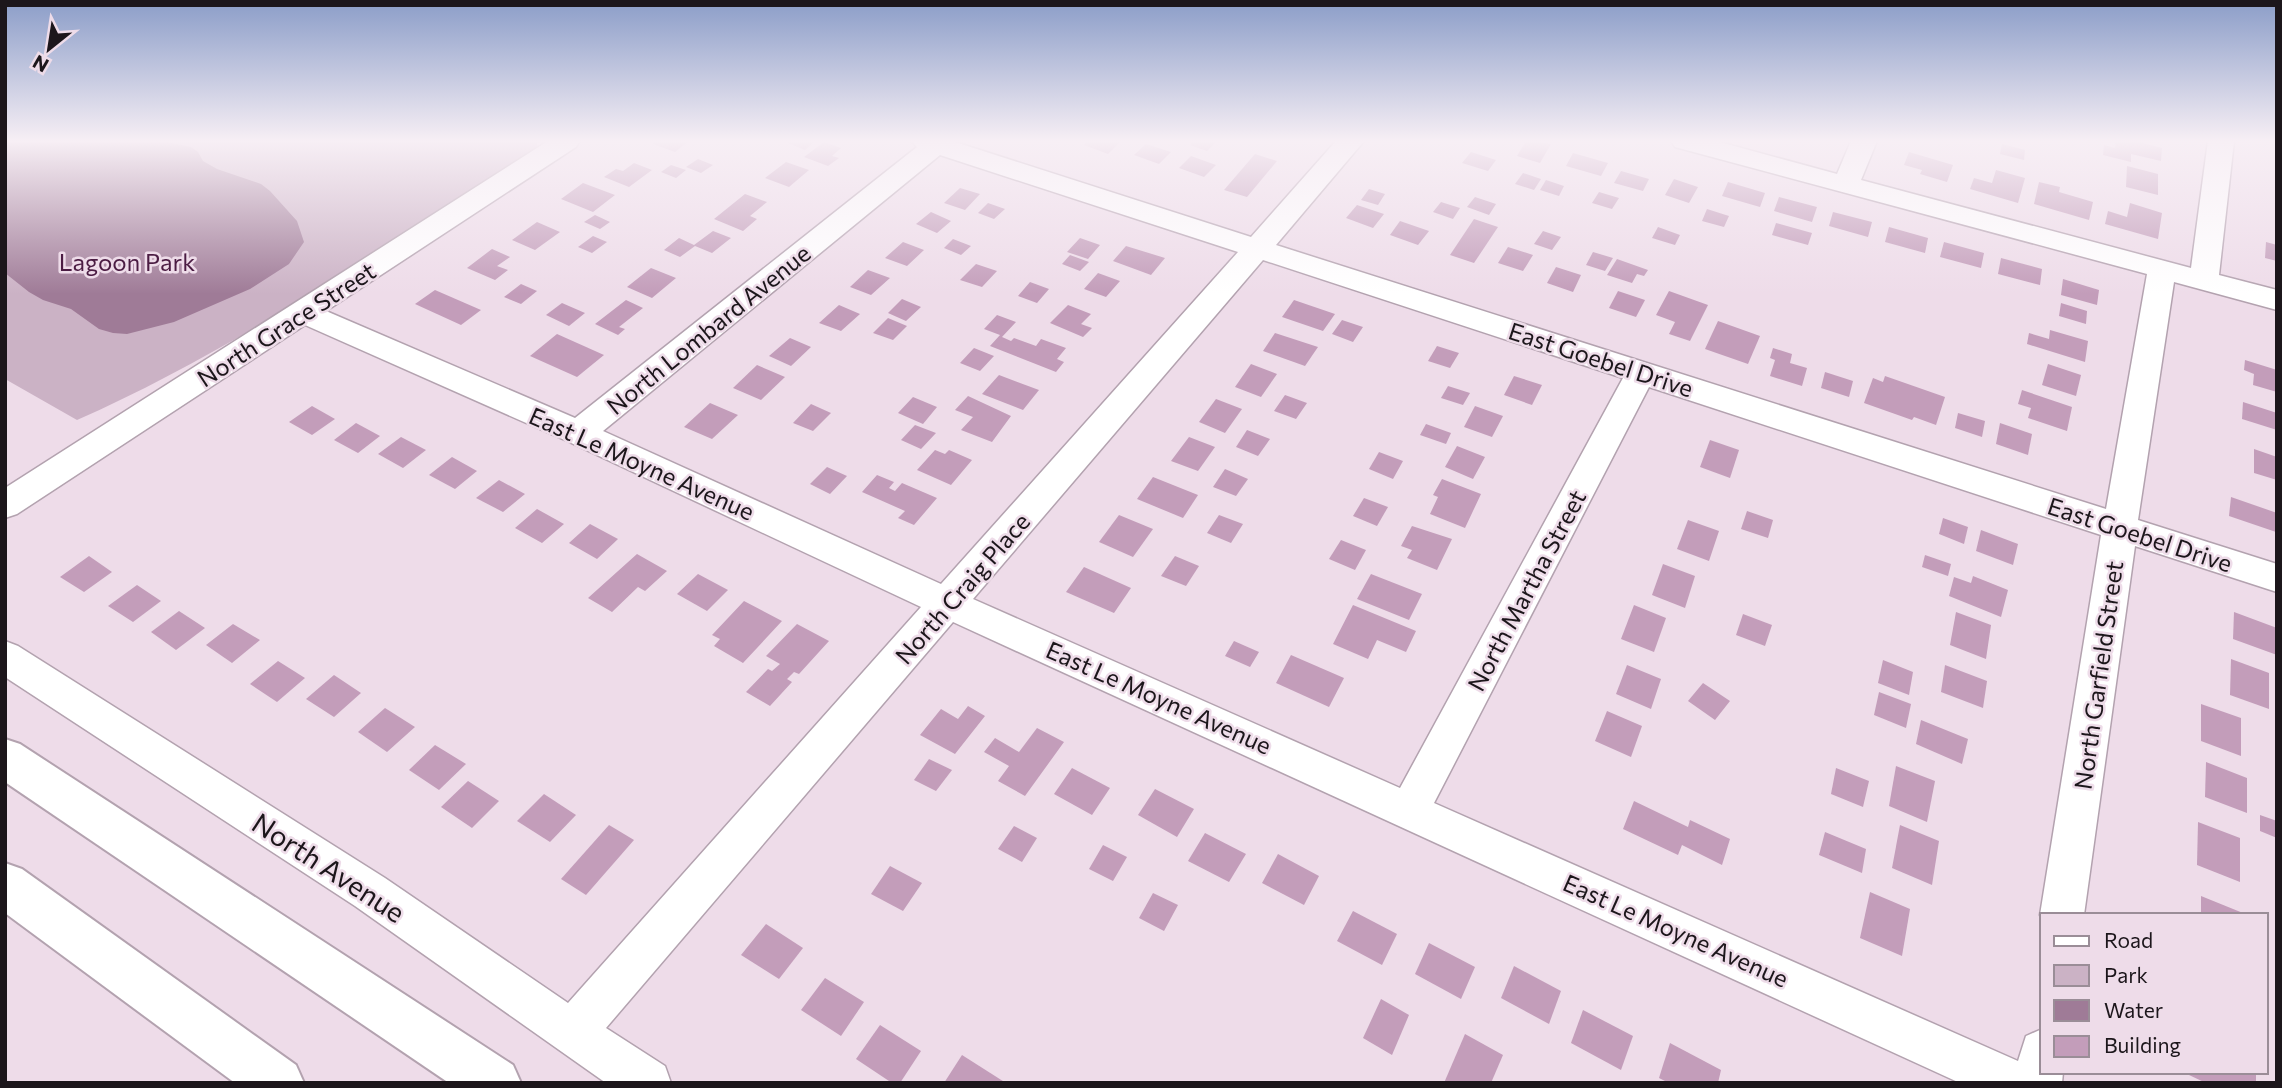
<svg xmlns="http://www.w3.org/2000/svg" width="2282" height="1088" viewBox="0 0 2282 1088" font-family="Commissioner,sans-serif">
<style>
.green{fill:#cbb2c5}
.water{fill:#9f7b97}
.building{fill:#c39dba}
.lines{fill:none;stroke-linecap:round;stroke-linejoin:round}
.minor-casing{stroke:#b3a2af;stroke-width:3}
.major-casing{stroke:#b3a2af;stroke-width:4}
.minor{fill:#fff;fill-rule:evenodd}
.major{fill:#fff;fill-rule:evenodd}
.labels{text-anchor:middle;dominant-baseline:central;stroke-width:5;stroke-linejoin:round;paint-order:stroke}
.park-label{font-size:24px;fill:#4b1c43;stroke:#eedce9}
.street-label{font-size:24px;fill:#1c161b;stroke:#eedce9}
.near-street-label{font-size:28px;fill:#1c161b;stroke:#eedce9}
</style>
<rect width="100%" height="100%" fill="#eedce9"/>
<path class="green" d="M5 141H537V147L529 155C382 248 237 349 77 420L5 379Z"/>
<path class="water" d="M5 141H163L191 147 198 152 203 161 217 169 261 184 270 191 297 221 304 242 289 264 250 289 174 322 127 334 113 333 99 329 71 309 43 300 29 292 5 273Z"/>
<g class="building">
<path d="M656 141H689L675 152 653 144Z"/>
<path d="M791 141H815L805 150 788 143Z"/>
<path d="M1088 141H1121L1108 154 1084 145Z"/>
<path d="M1194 141H1217L1207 151 1190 145Z"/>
<path d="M1526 141 1551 144 1540 163 1517 156Z"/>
<path d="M2116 141H2135L2162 148 2161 161 2131 154V162L2103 155 2104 145 2115 148Z"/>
<path d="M824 142 841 148 832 156 839 158 828 166 804 157Z"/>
<path d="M1146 144 1171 152 1159 164 1134 155Z"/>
<path d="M2002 144 2025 150 2024 160 2000 154Z"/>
<path d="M1471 152 1496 160 1488 171 1462 163Z"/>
<path d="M1909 152 1953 165 1947 182 1920 174 1922 170 1904 165Z"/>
<path d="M1573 153 1608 163 1601 176 1566 166Z"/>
<path d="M1255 154 1277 161 1247 197 1224 190Z"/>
<path d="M1191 156 1216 165 1204 177 1179 168Z"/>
<path d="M698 159 713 165 701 173 686 167Z"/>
<path d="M786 162 809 170 789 187 765 178Z"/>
<path d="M634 163 652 170 629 187 604 177 616 169 623 171Z"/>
<path d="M671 165 686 170 676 178 661 172Z"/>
<path d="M2127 166 2158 174V195L2126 187Z"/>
<path d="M1996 170 2025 178 2018 203 1970 189 1974 178 1992 183Z"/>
<path d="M1621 171 1649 179 1643 191 1614 183Z"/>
<path d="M1523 173 1541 179 1534 190 1515 184Z"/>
<path d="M1674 179 1698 187 1689 203 1665 195Z"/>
<path d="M1546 180 1564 186 1559 196 1540 190Z"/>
<path d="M1728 182 1765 193 1760 207 1722 196Z"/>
<path d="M2039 182 2060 187 2059 192 2093 202 2089 220 2034 204Z"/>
<path d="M583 183 615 195 593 212 561 199Z"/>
<path d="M960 188 980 194 965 210 944 203Z"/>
<path d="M1369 189 1385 194 1378 205 1361 200Z"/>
<path d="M1599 192 1619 198 1612 209 1592 203Z"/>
<path d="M745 194 767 202 750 216 757 219 743 231 714 219Z"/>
<path d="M1475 197 1496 204 1489 215 1467 207Z"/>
<path d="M1779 197 1817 207 1812 222 1774 211Z"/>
<path d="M1441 202 1460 208 1453 219 1433 212Z"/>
<path d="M988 203 1005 209 994 219 978 213Z"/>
<path d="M2130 203 2162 213 2158 239 2105 224 2108 211 2127 217Z"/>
<path d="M1357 205 1384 214 1373 228 1346 218Z"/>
<path d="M1707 209 1729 216 1724 227 1702 221Z"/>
<path d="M931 212 951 221 937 233 916 224Z"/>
<path d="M1833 212 1872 222 1868 237 1829 226Z"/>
<path d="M595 215 610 222 600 229 584 222Z"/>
<path d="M1474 219 1498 227 1474 263 1450 255Z"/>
<path d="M1400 221 1429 231 1418 245 1390 235Z"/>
<path d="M537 222 560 232 535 250 512 240Z"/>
<path d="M1776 223 1812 233 1808 245 1772 235Z"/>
<path d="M1658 227 1680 235 1675 245 1652 238Z"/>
<path d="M1889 227 1928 238 1925 253 1885 242Z"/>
<path d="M713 231 731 238 712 253 695 246 680 257 664 250 679 238 694 245Z"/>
<path d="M1543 231 1561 237 1552 250 1534 244Z"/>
<path d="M593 236 607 242 592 253 578 247Z"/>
<path d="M1080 238 1100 245 1088 259 1067 252Z"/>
<path d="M953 239 971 246 961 255 944 248Z"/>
<path d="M903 242 924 250 907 266 885 258Z"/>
<path d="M1944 242 1984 253 1981 268 1940 257Z"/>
<path d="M2266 242 2277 245V261L2265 258Z"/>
<path d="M1126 246 1165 258 1151 275 1113 261Z"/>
<path d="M1508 247 1533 255 1523 271 1498 263Z"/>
<path d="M492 249 510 257 497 266 508 270 495 280 467 268Z"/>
<path d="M1593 252 1613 258 1605 271 1586 265Z"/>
<path d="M1070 255 1089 262 1080 271 1062 264Z"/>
<path d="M2001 258 2042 269 2040 285 1998 274Z"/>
<path d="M1617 259 1648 270 1644 276 1637 274 1632 283 1607 275Z"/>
<path d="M976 264 997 271 982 287 960 280Z"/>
<path d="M1556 267 1581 275 1573 292 1547 283Z"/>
<path d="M651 268 676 278 652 298 627 287Z"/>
<path d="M868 270 890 278 871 295 850 287Z"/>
<path d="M1098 273 1120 281 1106 297 1084 289Z"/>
<path d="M2063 279 2099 290 2097 305 2061 295Z"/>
<path d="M1030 282 1049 289 1037 303 1018 296Z"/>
<path d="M521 284 537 291 521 304 504 297Z"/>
<path d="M435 290 481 310 461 325 415 304Z"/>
<path d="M1618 291 1645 300 1636 317 1609 308Z"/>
<path d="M1669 291 1708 305 1690 341 1669 334 1675 322 1656 315Z"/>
<path d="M902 299 921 307 906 321 888 313Z"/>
<path d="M626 300 643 308 619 327 625 329 618 335 595 324Z"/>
<path d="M1294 300 1335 314 1323 331 1282 317Z"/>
<path d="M562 303 585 313 569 326 546 315Z"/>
<path d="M2061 303 2087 311 2086 324 2059 316Z"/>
<path d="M839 305 860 314 841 331 819 323Z"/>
<path d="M1068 305 1091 314 1081 324 1092 328 1083 337 1050 323Z"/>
<path d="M997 315 1016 322 1002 337 1011 341 1014 338 1036 346 1041 339 1066 348 1057 359 1064 362 1056 372 990 346 1000 335 984 329Z"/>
<path d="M888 318 907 326 893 340 873 333Z"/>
<path d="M1342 320 1363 327 1353 342 1332 334Z"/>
<path d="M1718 321 1760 336 1748 364 1705 349Z"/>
<path d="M2050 330 2088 341 2085 362 2027 344 2029 333 2049 339Z"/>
<path d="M1275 333 1318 347 1305 366 1263 351Z"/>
<path d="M557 334 604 355 577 377 530 356Z"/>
<path d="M790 338 811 347 791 366 769 356Z"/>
<path d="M1437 346 1459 353 1450 368 1428 361Z"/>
<path d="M974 348 994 356 980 371 960 363Z"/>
<path d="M1773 348 1792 354 1790 363 1807 368 1802 386 1770 376 1775 360 1770 358Z"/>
<path d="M2245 360 2277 370V392L2253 385 2254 374 2244 370Z"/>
<path d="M1251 364 1277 374 1261 397 1235 387Z"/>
<path d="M2048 364 2081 375 2076 396 2042 385Z"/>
<path d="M757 365 785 377 761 400 733 388Z"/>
<path d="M1825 372 1853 381 1849 397 1821 388Z"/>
<path d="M999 375 1039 390 1023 410 982 394Z"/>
<path d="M1514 376 1542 385 1532 405 1504 395Z"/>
<path d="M1885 376 1945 397 1936 425 1914 417 1912 420 1864 403 1873 378 1883 382Z"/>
<path d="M1448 386 1470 393 1463 405 1441 398Z"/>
<path d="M2022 390 2072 407 2067 431 2028 418 2031 408 2018 404Z"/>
<path d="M1285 395 1307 403 1296 419 1274 411Z"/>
<path d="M968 396 1011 416 992 442 961 430 973 417 955 410Z"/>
<path d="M913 397 937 407 923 424 898 413Z"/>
<path d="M1216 399 1242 409 1225 433 1199 422Z"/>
<path d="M2243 402 2277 413V430L2242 419Z"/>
<path d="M710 403 738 415 712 439 684 427Z"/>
<path d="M811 404 831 413 813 431 793 423Z"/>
<path d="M312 406 335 419 312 435 289 422Z"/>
<path d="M1475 406 1503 416 1492 437 1464 427Z"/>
<path d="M1958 413 1985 421 1982 437 1955 428Z"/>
<path d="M356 423 380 436 358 453 334 440Z"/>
<path d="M2000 423 2032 434 2028 455 1996 444Z"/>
<path d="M1426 424 1451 433 1446 444 1420 435Z"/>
<path d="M915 425 936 433 921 449 901 440Z"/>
<path d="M1247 430 1270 439 1258 456 1236 447Z"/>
<path d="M401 437 426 450 403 468 378 454Z"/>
<path d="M1189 437 1215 447 1198 471 1171 461Z"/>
<path d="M1710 440 1739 450 1730 478 1700 467Z"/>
<path d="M1457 446 1485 457 1473 479 1445 467Z"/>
<path d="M2254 449 2277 457V480L2254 473Z"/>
<path d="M935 450 945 454 949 450 972 460 951 485 917 470Z"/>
<path d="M1379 452 1403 461 1393 479 1369 469Z"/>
<path d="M452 457 477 471 455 489 429 475Z"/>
<path d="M827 467 847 476 830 494 810 484Z"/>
<path d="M1225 469 1248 479 1236 496 1213 487Z"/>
<path d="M877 475 894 482 889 488 895 491 902 483 937 498 914 525 898 518 905 511 862 492Z"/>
<path d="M1153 477 1198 495 1183 518 1137 499Z"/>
<path d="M1442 479 1481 494 1465 528 1430 514 1438 497 1433 495Z"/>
<path d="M499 480 525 494 503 512 476 498Z"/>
<path d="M2231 497 2277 513 2276 532 2229 516Z"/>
<path d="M1364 498 1388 507 1377 526 1353 516Z"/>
<path d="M537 509 564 524 542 543 515 528Z"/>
<path d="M1747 511 1773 520 1768 538 1741 529Z"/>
<path d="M1119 515 1153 529 1133 557 1099 542Z"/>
<path d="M1219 515 1243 524 1231 543 1207 533Z"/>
<path d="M1943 518 1968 527 1964 544 1939 534Z"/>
<path d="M1688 520 1719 531 1709 561 1677 549Z"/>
<path d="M590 524 618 539 597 559 569 543Z"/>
<path d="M1412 526 1452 539 1437 570 1407 558 1412 550 1401 546Z"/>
<path d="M1981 530 2018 544 2013 565 1976 551Z"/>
<path d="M1341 540 1366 550 1355 570 1329 559Z"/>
<path d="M637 554 667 571 645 591 638 587 612 612 588 598Z"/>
<path d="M1925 555 1951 564 1948 576 1922 567Z"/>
<path d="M89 556 112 572 84 592 60 577Z"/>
<path d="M1175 556 1199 566 1186 586 1161 576Z"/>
<path d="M1663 564 1695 576 1685 608 1652 595Z"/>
<path d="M1084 567 1131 588 1114 613 1066 592Z"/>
<path d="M698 574 728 590 707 611 677 594Z"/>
<path d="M1371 574 1422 594 1409 620 1357 599Z"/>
<path d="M1973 576 2008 590 2001 617 1949 596 1954 577 1971 583Z"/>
<path d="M137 585 161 601 133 622 108 606Z"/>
<path d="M744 601 782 621 743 663 714 646 720 639 712 635Z"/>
<path d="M1353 605 1416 631 1406 652 1377 640 1368 659 1333 644Z"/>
<path d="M1634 605 1666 618 1654 652 1621 639Z"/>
<path d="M179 611 205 628 176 650 151 632Z"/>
<path d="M1956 612 1991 625 1986 659 1950 645Z"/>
<path d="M2234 612 2277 628V655L2233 639Z"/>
<path d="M1743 614 1772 625 1765 646 1736 635Z"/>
<path d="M233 624 260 640 232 663 206 645Z"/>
<path d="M797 624 829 641 799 674 794 672 787 679 792 682 770 706 746 692 768 669 772 671 780 664 766 656Z"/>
<path d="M1234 641 1259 652 1250 667 1225 656Z"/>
<path d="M1291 655 1344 678 1329 707 1276 683Z"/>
<path d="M2231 659 2269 673V709L2230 695Z"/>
<path d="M1883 660 1913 672 1909 695 1878 683Z"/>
<path d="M278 661 305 678 277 702 250 684Z"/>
<path d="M1627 665 1661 679 1651 709 1616 694Z"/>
<path d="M1945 665 1987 681 1983 708 1941 692Z"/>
<path d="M334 675 361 693 334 717 306 699Z"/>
<path d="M1703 683 1730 701 1715 720 1688 701Z"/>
<path d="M1879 692 1911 704 1906 728 1874 715Z"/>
<path d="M2201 704 2241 718V756L2201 741Z"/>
<path d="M968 706 985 716 955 754 920 735 941 709 958 719Z"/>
<path d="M385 708 415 727 387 752 358 732Z"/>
<path d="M1607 711 1642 726 1631 757 1595 741Z"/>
<path d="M1921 720 1968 739 1962 764 1916 744Z"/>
<path d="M1037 728 1064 742 1025 796 998 781 1009 766 984 752 995 738 1019 752Z"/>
<path d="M435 745 466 764 439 790 409 770Z"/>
<path d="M929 759 952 770 936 791 914 780Z"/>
<path d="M2206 762 2247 778V813L2205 797Z"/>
<path d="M1896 766 1935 781 1927 822 1889 806Z"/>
<path d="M1072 768 1110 788 1092 815 1054 794Z"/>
<path d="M1836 768 1869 781 1863 807 1831 794Z"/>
<path d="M468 781 499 801 472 828 441 807Z"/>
<path d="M1155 789 1194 809 1177 837 1138 815Z"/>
<path d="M544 794 576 815 550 842 517 821Z"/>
<path d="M1634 801 1688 827 1690 820 1730 839 1722 865 1682 845 1678 855 1623 829Z"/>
<path d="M2260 815 2277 821V838L2260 831Z"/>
<path d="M2198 822 2240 838V882L2197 865Z"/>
<path d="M609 825 634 840 586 895 561 879Z"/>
<path d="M1900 825 1939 841 1932 885 1892 868Z"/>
<path d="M1014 826 1037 838 1022 862 998 849Z"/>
<path d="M1825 832 1866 849 1862 873 1819 855Z"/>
<path d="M1205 833 1246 854 1229 882 1188 861Z"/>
<path d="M1103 845 1127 857 1113 881 1089 869Z"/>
<path d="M1278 854 1319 876 1304 905 1262 883Z"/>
<path d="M890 866 922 883 903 911 871 894Z"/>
<path d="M1870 892 1910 909 1902 956 1860 938Z"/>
<path d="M1153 893 1178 905 1164 931 1139 918Z"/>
<path d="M2201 896 2243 913V915H2201Z"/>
<path d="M1353 911 1397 934 1382 965 1337 941Z"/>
<path d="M766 924 803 948 779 979 741 955Z"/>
<path d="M1429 943 1475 967 1461 999 1415 974Z"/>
<path d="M1514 966 1561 991 1549 1024 1501 998Z"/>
<path d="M825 978 864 1002 841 1036 801 1010Z"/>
<path d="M1381 999 1409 1015 1392 1055 1363 1038Z"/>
<path d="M1583 1010 1633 1036 1621 1070 1571 1043Z"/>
<path d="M880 1025 921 1051 900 1083H892L856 1059Z"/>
<path d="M1465 1034 1503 1055 1491 1083H1444Z"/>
<path d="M1670 1043 1721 1070 1718 1083H1669L1659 1078Z"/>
<path d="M962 1055 1006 1083H944Z"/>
<path d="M2189 1072H2256V1083H2206L2189 1075Z"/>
</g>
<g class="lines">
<defs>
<path id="minor" d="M548 141H580L576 147 326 311 575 418 917 147 911 141H952L1251 237 1336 141H1364L1276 245 2106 509 2147 274 1675 147 1671 141H1716L1837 174 1851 141H1877L1861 180 2191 268 2208 141H2234L2219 275 2277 290V310L2174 282 2138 520 2277 564V592L2135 546 2084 915H2042V919L2040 915 2101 535 1649 387 1434 803 2018 1061 2026 1036 2042 1029V1072H2063L2062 1083H1960L953 622 606 1028 665 1066 671 1083H606L355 906 5 677V641L18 646 385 878 568 1003 921 607 567 441 305 325 17 514 5 518V488ZM940 155 1238 252 941 584 603 431ZM1263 260 1623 378 1400 788 973 599Z"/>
<g id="major">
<path d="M5 739 20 744 513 1065 521 1083H449L5 782Z"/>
<path d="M5 863 22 869 296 1065 304 1083H235L5 913Z"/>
</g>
</defs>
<use href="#minor" class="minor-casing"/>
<use href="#major" class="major-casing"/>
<use href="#minor" class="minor"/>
<use href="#major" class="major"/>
</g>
<linearGradient id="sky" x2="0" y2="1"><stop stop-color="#8b9dc8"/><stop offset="0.48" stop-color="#f7eff5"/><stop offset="1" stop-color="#f7eff5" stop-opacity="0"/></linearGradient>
<rect width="2282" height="294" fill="url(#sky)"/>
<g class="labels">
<g class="park-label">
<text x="127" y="261">Lagoon Park</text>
</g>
<g class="street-label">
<text transform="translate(286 324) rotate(-33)">North Grace Street</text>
<text transform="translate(708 329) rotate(-39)">North Lombard Avenue</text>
<text transform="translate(1601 359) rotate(18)">East Goebel Drive</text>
<text transform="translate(642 463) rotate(24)">East Le Moyne Avenue</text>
<text transform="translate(2140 534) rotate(18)">East Goebel Drive</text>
<text transform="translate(962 588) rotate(-49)">North Craig Place</text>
<text transform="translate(1526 590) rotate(-62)">North Martha Street</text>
<text transform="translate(2098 675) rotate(-82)">North Garfield Street</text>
<text transform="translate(1159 697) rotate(24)">East Le Moyne Avenue</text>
<text transform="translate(1676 930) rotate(24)">East Le Moyne Avenue</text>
</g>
<g class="near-street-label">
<text transform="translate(329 867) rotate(33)">North Avenue</text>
</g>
</g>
<rect width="2282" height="1088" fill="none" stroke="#1c161b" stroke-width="14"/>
<rect x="2040" y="913" width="228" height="161" fill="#eedce9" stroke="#9a8d97" stroke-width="2"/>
<rect x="2054" y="936" width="35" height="10" fill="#ffffff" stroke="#9a8d97" stroke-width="2"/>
<text x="2104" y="948" font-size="21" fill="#1c161b">Road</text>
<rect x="2054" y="965" width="35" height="21" fill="#cbb2c5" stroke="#9a8d97" stroke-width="2"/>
<text x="2104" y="983" font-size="21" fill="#1c161b">Park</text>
<rect x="2054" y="1000" width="35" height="21" fill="#9f7b97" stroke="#9a8d97" stroke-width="2"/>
<text x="2104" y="1018" font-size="21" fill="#1c161b">Water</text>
<rect x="2054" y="1036" width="35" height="21" fill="#c39dba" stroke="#9a8d97" stroke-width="2"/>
<text x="2104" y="1053" font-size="21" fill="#1c161b">Building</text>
<g transform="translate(49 49) rotate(210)" stroke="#eedce9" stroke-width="5" paint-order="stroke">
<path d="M0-5L12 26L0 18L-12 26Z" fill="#1c161b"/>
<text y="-10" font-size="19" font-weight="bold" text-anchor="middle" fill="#1c161b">N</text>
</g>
</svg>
